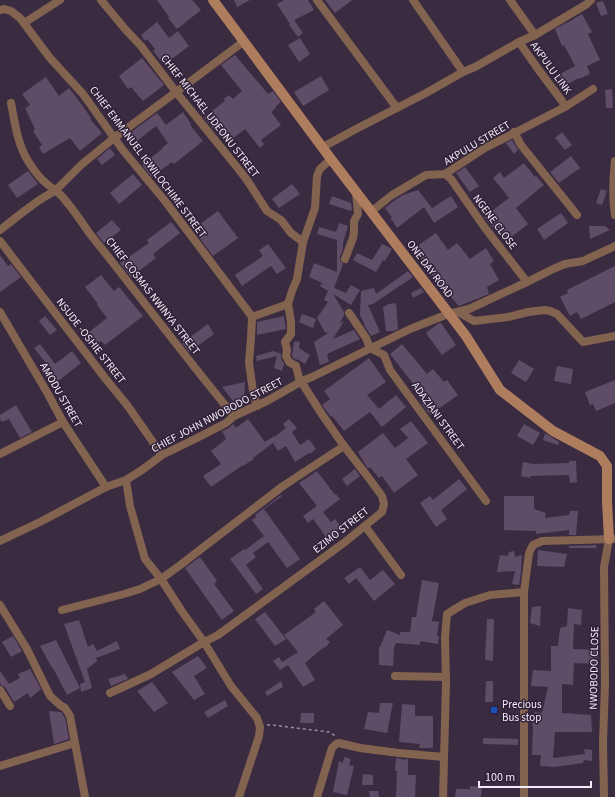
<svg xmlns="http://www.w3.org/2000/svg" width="615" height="797" viewBox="0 0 615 797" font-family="'Source Sans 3',sans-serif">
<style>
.building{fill:#5f4c67}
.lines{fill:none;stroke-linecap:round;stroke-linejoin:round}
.path{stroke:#9c8fa1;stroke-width:1.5;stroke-dasharray:3 3;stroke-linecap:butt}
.minor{stroke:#82634f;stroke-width:8}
.secondary{stroke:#ae7d5e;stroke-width:10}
.transit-dot{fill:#1a4fb4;stroke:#312137;stroke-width:1.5}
.labels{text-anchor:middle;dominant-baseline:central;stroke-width:3;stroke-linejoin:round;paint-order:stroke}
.street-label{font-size:11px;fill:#f4eaf9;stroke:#312137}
.poi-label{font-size:11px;fill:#f4eaf9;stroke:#312137;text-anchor:start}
</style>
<rect width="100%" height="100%" fill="#3b2b41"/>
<g class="building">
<path d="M157 0H192L201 10 177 29 168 18 169 17Z"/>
<path d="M234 0H250L237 7Z"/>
<path d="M284 0H308L314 10 294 20 303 33 298 37 289 25 290 24 277 4Z"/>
<path d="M325 0H352L335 13Z"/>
<path d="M603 1 608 14 601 16 596 3Z"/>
<path d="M582 14 592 32 588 34 600 60 587 66 590 74 579 79V78L564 86 558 75 575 66 564 45 562 46 555 29 566 23 573 20V19Z"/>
<path d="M157 22 169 38 178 31 189 46 164 65 153 51 155 49 147 39 145 41 141 35Z"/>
<path d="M300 38 310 54 299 62 288 45Z"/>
<path d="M235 55 268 94 273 91 281 102 275 107 276 108 271 112 281 125 261 140 264 144 260 148 245 129 227 143 216 130 215 131 204 117 225 101 224 99 229 95 233 99 242 91 221 65Z"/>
<path d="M142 58 164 85 143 101 131 87 128 89 119 76Z"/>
<path d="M321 76 329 90 303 106 294 92Z"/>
<path d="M46 77 59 96 69 88 82 105 91 118 90 119 102 133 80 151 70 138 43 154 39 147 42 145 33 131 35 129 25 108 30 105 22 94Z"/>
<path d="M612 89 613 108H606L605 90Z"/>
<path d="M183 112 191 124 190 125 203 141 174 164 172 162 152 177 142 165 162 149V148L168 143 156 126 137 141 130 133 157 113 166 125Z"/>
<path d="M562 132 572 145 565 150 555 138Z"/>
<path d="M512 140 518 150 514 154 506 143Z"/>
<path d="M110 148 115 155 102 165 97 159Z"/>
<path d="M571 156 580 168 559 183 550 172Z"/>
<path d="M524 163 535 177 536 176 544 185 516 208 528 224 505 242 484 217 509 198 493 178 500 172 504 178Z"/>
<path d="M465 167 479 186 470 192 456 173Z"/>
<path d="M28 171 38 184 17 198 8 185Z"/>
<path d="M133 174 142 185 119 204 110 193Z"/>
<path d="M292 184 300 194 279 208 272 199Z"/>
<path d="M601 189 607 191 602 205 596 203Z"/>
<path d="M418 190 432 208 451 196 458 207 434 223 424 207 397 228 394 223V222L390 219 392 218 385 208 395 200 403 195Z"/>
<path d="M332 196 351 203 352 209 351 211 329 204Z"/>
<path d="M218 211 238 238 213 256 193 229Z"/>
<path d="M561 213 568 223 544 240 537 229Z"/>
<path d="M112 220 121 230 104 243 96 233Z"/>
<path d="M171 222 180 233 153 254 156 258 131 277 120 263 149 243 147 240Z"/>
<path d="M339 223 348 226 343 243V249L340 257V260L343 264 334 288 346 293 351 285 360 290 351 305 333 294 344 312V315L340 323 344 321 333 339 354 330 360 339 327 354 329 362 320 365 314 342 328 333 325 332 317 318 328 302 324 300 328 291 320 286 322 283 329 286 309 277 314 263 337 272V240L317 234 319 227 336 232Z"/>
<path d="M589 226H605L610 230 590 239Z"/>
<path d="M436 233 448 250 457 243 470 259 486 248 494 261 490 264 499 280 487 287 489 294 459 306 449 295 435 277 434 278 414 248Z"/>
<path d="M268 244 286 268 277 274 271 266 242 286 235 275 263 256 259 250Z"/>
<path d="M382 244 392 249 385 261 383 260 376 272 353 260 357 253 372 260Z"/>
<path d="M0 255 8 266 11 264 21 277 0 292Z"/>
<path d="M615 266V302L581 319 577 312 570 316 560 297 568 293 567 290Z"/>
<path d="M408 271 413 277 373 304 368 305 380 332 371 336 364 325H365L360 315 361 291 374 288 376 294Z"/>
<path d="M101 275 114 291 119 287 143 316 105 345 101 341 96 344 88 333 107 318 97 305 98 304 85 287Z"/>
<path d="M421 288 424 292 413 298 411 293Z"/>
<path d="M396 303 398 329 394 331H386L383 307 389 304Z"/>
<path d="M302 314 316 319 313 328 299 322Z"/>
<path d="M45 316 57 330 50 335 39 321Z"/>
<path d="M284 316 286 329 257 335V322Z"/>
<path d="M439 323H441L456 345 442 355 426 333Z"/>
<path d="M208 324 214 334 189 352 182 343Z"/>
<path d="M294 341 300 342 299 348 310 355 305 364 297 359V360L293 358 292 355Z"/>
<path d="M40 344 55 364 72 351 81 363 57 382 48 370 50 368 34 348Z"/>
<path d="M402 344 427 374 433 369 444 382 447 380 458 395 430 415 422 404 424 402 412 388 415 386 390 354Z"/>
<path d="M273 351 281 354V358L284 364 282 371 274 368 277 356 257 361 256 356Z"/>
<path d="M369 358 386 382 367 395 379 409 396 395 406 407 382 427 370 412 344 431 332 416 331 417 322 405 330 399 324 391Z"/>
<path d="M519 360 534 369 526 382 511 373Z"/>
<path d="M557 366 573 369 571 384 554 381Z"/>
<path d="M615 380V403L596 411 593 404 590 405 585 392Z"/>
<path d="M245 382 244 398 234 402 222 387Z"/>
<path d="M16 405 32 432 20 438 9 419 2 422 0 419V415Z"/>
<path d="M248 419 265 442 274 436V437L286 428 283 424 289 419 297 428 292 432 300 445 309 439 316 449 310 454 309 453 295 462 286 446 278 451 273 443 253 458 254 459 243 466V465L211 487 203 476 221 464 211 451 226 439 222 431 229 428 233 424 236 428Z"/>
<path d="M411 421 428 443 406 459 418 475 394 493 382 476 379 478 370 467 368 469 358 452 383 433 395 448 408 438 400 429Z"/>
<path d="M524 424 540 433 533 445 517 436Z"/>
<path d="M545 433 559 442 558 445 543 440Z"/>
<path d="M569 461H576L577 482 570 483 569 475 530 476V478L521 476 523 462 533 464 569 463Z"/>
<path d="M355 469 360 476 347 486 342 479Z"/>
<path d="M317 471 335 495 336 494 340 499 323 512 331 522 335 519 342 528 337 532 339 533 329 541 313 519 308 523 303 516 317 506 299 483Z"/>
<path d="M459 479 467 489 441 510 447 519 436 527 420 503 430 496 433 500Z"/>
<path d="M281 495 282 496 264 509 300 559 287 568 268 542 253 553 256 557 246 565 263 589 256 594 230 559 244 549 245 550 264 536 252 520 256 517 255 515Z"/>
<path d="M504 496H534V509L546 513 545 518 569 515 570 511H578L576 535H569V530L536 534V531L504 530Z"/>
<path d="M596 545 597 548H569V546Z"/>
<path d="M538 550 567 554 564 567 537 566Z"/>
<path d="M514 551 515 557 522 555 521 572 519 585 512 584 515 571 497 572 500 555 508 556 509 552Z"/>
<path d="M200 557 217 581 214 584 234 611 222 620 185 568Z"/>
<path d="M360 567 370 580 383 570 395 584 374 601 356 578 349 584 344 578Z"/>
<path d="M422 580 439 583 432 621 439 622 437 636H439L438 644 420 641V645L396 643 394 648 393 666 379 665V647H380L387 630 400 635V632H410L412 617H416Z"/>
<path d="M324 601 343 625 326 639 330 642 325 648 324 647 305 663 315 680 303 687 288 665 280 670 273 661 279 657 282 662 298 652 284 635 316 612 314 609Z"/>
<path d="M541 606 540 626 530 623 532 607Z"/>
<path d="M568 608 582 610 581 625 574 624 573 649 598 650 597 664 574 663 573 685 562 684V713L591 715 592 732H555L553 758 585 754 584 749 592 750V761L584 760 583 763 554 767 540 766 541 755H532L533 726H532L535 712 542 713 548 687 531 686 533 670 551 671V646H558L560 628 567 626Z"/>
<path d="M265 612 286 639 275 646 255 619Z"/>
<path d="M487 619H494L493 661 485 660Z"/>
<path d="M79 620 88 647 93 644 97 651 117 641 120 649 96 658 97 661 87 669 92 688 81 692 80 684 85 682 64 624Z"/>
<path d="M13 636 22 651 11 657 2 642Z"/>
<path d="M56 640 80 688 67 695 53 668H52L40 646Z"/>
<path d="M198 656 207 668 194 676 205 694 194 700 172 672Z"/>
<path d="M30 669 41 689 30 698 28 693 14 702 5 687 1 685 0 682V671L9 684 20 678 18 674Z"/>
<path d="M125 674 128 679 111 686 108 679Z"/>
<path d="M281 681 283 687 267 696 265 692Z"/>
<path d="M486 681H493V702H485Z"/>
<path d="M152 682 168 703 154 712 137 691Z"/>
<path d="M225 700 228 706 208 718 204 712Z"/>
<path d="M380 703H393L387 733 364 729 368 712 379 713Z"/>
<path d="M402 704 415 705V716H433V748H419L420 744 399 742Z"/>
<path d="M49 711 61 712 65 718 69 739 54 744Z"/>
<path d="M301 713H314V723H300Z"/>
<path d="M483 738 518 739V745L483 744Z"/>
<path d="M344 757 351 759 349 765 354 766 347 795 333 792 339 761 343 763Z"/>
<path d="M396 758 402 759V760L408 759V775H416L415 797H396L397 771H395Z"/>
<path d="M363 774 373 775V785H362Z"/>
<path d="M470 786 482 787 481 797H455L456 789H470Z"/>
<path d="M369 791H378L379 797H370Z"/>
</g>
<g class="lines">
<path class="path" d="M267 725H272L329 732 334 735 335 737"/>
<g class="minor">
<path d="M101 0 125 29 141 46 176 92 236 166 247 180 267 211 281 220 291 233 303 242"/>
<path d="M317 0 397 108"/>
<path d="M413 0 463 72"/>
<path d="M510 0 535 35"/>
<path d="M0 10 4 9 11 11 20 18 50 58 83 94 122 149 165 201 250 314 252 317 251 338 249 363 253 391 257 406"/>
<path d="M24 23 60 0"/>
<path d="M519 42 538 69 562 101 565 107"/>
<path d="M11 103C15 123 17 143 28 161 33 169 39 178 47 184 53 189 60 193 65 200 74 210 82 223 90 234 136 291 179 349 225 405L234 416"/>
<path d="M514 132 521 145 577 215"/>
<path d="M323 147 356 129 426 93 463 72 475 67 519 42 535 35 587 4 591 0"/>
<path d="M615 161C613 179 612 197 615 215"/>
<path d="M445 174 451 179 485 228 527 282"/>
<path d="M372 211 392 195 426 175 445 174 485 148 565 107 593 89"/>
<path d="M0 230 23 212 38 201 56 190 81 165 114 138 191 81 243 42"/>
<path d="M0 241 105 378 127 405 162 455"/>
<path d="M345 259 353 238 354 232V221L358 214 356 192"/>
<path d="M0 312 48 394 63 422 106 487"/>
<path d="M458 312 474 321 508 317 528 312 545 310 550 311 557 314 583 342 615 336"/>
<path d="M349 313 366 338 370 348 384 355 390 370 486 501"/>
<path d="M252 317 288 304 292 291 297 279 303 242 315 208 317 176 320 169 331 159"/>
<path d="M0 454 63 422"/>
<path d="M126 480 130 506 145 559 161 579 181 610 204 642 231 686 257 718 260 727 259 736 239 797"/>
<path d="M365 526 401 575"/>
<path d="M0 541 40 522 106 487 126 480 142 470 162 455 195 439 226 423 234 416 267 401 302 381 312 377 410 329 448 314 469 309 527 282 553 269 565 264 583 261 615 246"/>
<path d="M0 605 27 649 50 696 60 705 65 708 70 716 85 797"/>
<path d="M62 610 124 594 140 589 161 579 179 566 283 486 344 446"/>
<path d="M395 676 446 677"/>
<path d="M0 690 10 706"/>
<path d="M110 693 151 674 204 642 218 635 345 542 382 512 384 504 382 496 368 477 344 446 321 413 299 378 296 366 289 362 286 356 287 350 285 342 291 334V322L288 304"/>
<path d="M0 766 75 743"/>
<path d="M317 797 332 748 336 744 339 743 360 748 399 753 444 757"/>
<path d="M443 797 446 683 445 637 447 614 465 603 490 595 524 592"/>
<path d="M524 797V592L529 553 533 545 542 541 615 539"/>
<path d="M604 797 603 743 605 684 604 567 609 539"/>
</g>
<path class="secondary" d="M213 0 331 159 466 336 500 390 553 431 600 456 607 466V502L609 539"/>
</g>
<rect class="transit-dot" x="490" y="706" width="8" height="8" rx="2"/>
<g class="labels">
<g class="street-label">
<text transform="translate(551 68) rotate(54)">AKPULU LINK</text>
<text transform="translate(210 116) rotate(52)">CHIEF MICHAEL UDEONU STREET</text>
<text transform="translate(477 143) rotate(-31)">AKPULU STREET</text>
<text transform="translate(148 162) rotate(53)">CHIEF EMMANUEL IGWILOCHIME STREET</text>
<text transform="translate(495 222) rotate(53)">NGENE CLOSE</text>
<text transform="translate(430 269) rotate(53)">ONE DAY ROAD</text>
<text transform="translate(153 296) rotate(52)">CHIEF COSMAS NWINYA STREET</text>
<text transform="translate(91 341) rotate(52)">NSUDE -OSHIE STREET</text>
<text transform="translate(61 395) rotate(60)">AMODU STREET</text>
<text transform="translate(217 415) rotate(-28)">CHIEF JOHN NWOBODO STREET</text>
<text transform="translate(438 416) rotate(54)">ADAZIANI STREET</text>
<text transform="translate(341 530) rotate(-38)">EZIMO STREET</text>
<text transform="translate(594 668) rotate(-89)">NWOBODO CLOSE</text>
</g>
<g class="poi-label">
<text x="502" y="704">Precious<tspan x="502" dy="13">Bus stop</tspan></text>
</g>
</g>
<path d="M479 781v6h112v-6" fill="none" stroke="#f4eaf9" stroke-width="2"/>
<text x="485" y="781" font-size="12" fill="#f4eaf9" stroke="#312137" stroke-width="3" paint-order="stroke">100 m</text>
</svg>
